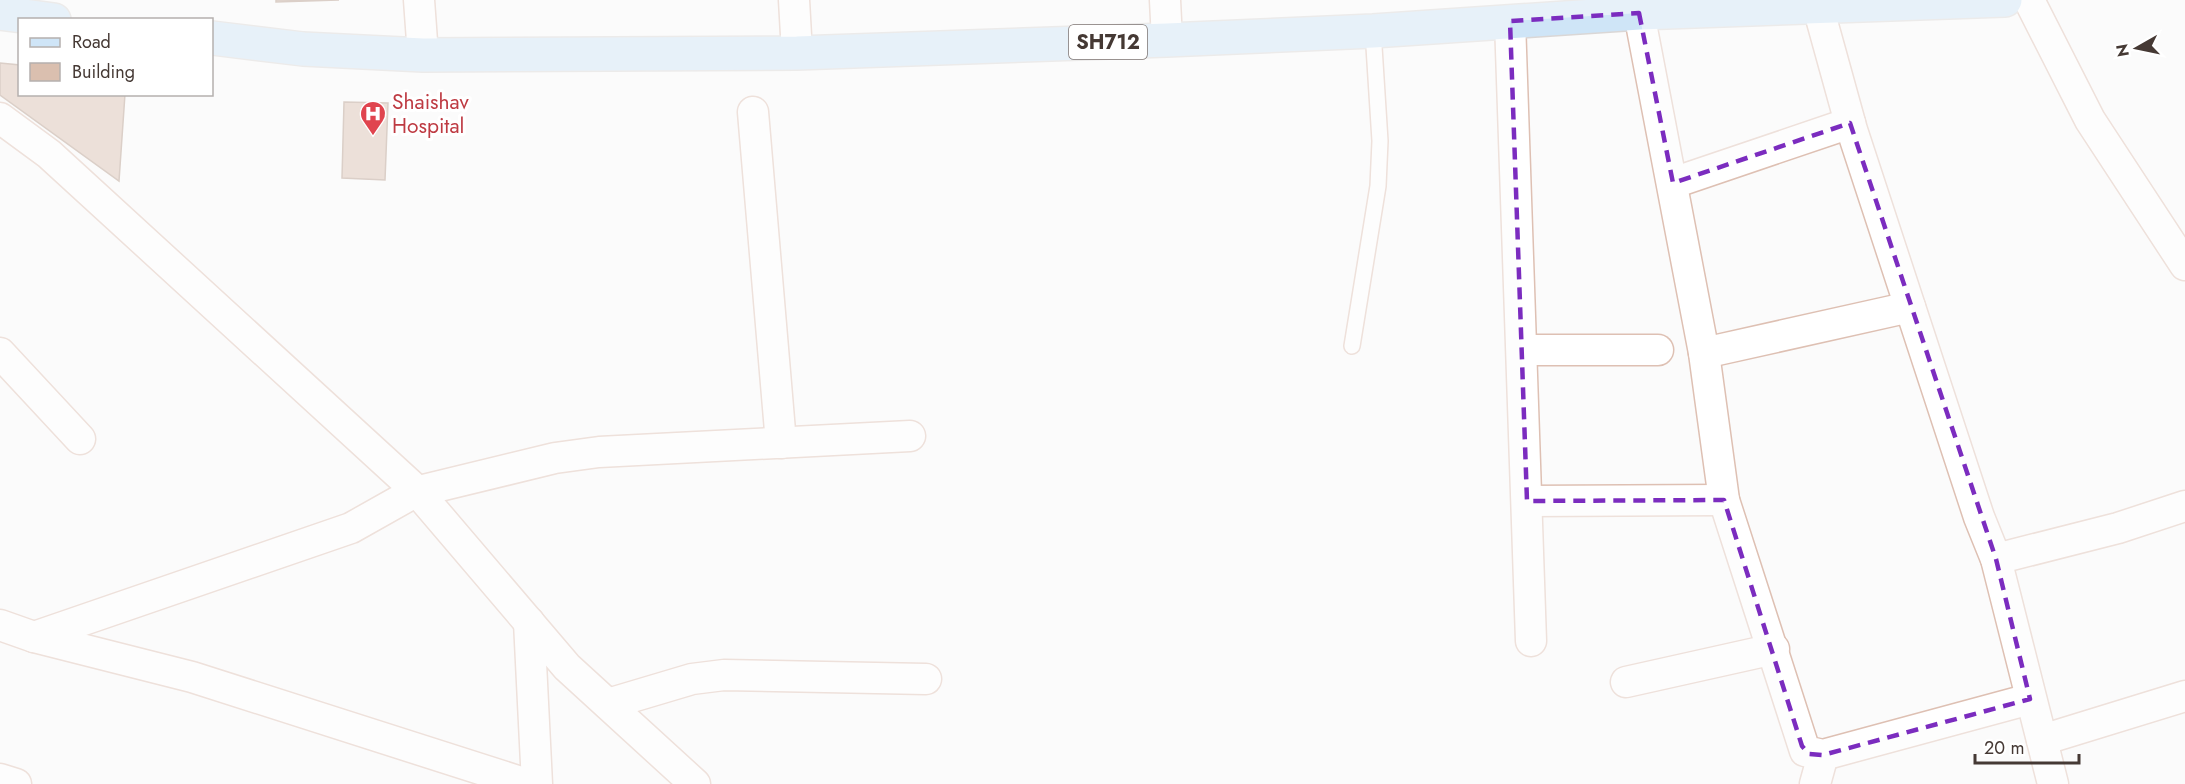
<svg xmlns="http://www.w3.org/2000/svg" width="2185" height="784" viewBox="0 0 2185 784" font-family="Jost,sans-serif">
<style>
.building{fill:#dabfaf;stroke:#b39989;stroke-width:1.5}
.lines{fill:none;stroke-linecap:round;stroke-linejoin:round}
.service-casing{stroke:#dec0b3;stroke-width:18}
.minor-casing{stroke:#dec0b3;stroke-width:33}
.primary-casing{stroke:#dad7d6;stroke-width:36}
.service{stroke:#fff;stroke-width:15}
.minor{stroke:#fff;stroke-width:30}
.primary{stroke:#cfe5f7;stroke-width:33}
.marked{fill:none;stroke:#7b2cbf;stroke-width:4.5;stroke-dasharray:12 8;stroke-linejoin:round}
.labels{text-anchor:middle;dominant-baseline:central;stroke-width:6;stroke-linejoin:round;paint-order:stroke}
.shield{fill:#fff;stroke:#7d7471;stroke-width:1.5}
.shield-label{font-size:20px;font-weight:bold;fill:#453934}
.health-label{font-size:21px;fill:#be3a42;stroke:#fff;text-anchor:start}
</style>
<rect width="100%" height="100%" fill="#fbfbfb"/>
<g class="building">
<path d="M276 0H339L276 2Z"/>
<path d="M0 63 20 65V94H125L119 181 0 95Z"/>
<path d="M344 102 388 103 385 180 342 178Z"/>
</g>
<g class="lines">
<defs>
<path id="service" d="M1352 346 1378 186 1380 141 1373 31"/>
<g id="minor">
<path d="M419 0 423 55"/>
<path d="M794 0 797 53"/>
<path d="M1165 0 1167 40"/>
<path d="M2029 0 2090 120 2185 265"/>
<path d="M1818 7 1852 130 1979 517 1996 559 2053 784"/>
<path d="M1639 13 1704 353 1910 307"/>
<path d="M1510 21 1531 641"/>
<path d="M753 112 781 443"/>
<path d="M0 118 49 154 417 491 567 667 695 784"/>
<path d="M1673 183 1850 123"/>
<path d="M1523 350H1658"/>
<path d="M0 353 80 439"/>
<path d="M1704 353 1724 500 1805 751 1823 755 2030 699"/>
<path d="M1527 501 1724 500"/>
<path d="M1996 559 2118 528 2185 506"/>
<path d="M529 622 537 784"/>
<path d="M0 625 34 637 192 677 527 784"/>
<path d="M34 637 351 528 415 492 555 458 599 452 910 436"/>
<path d="M1626 682 1774 649"/>
<path d="M608 704 692 679 724 675 926 679"/>
<path d="M2042 740 2185 696"/>
<path d="M0 779 16 784"/>
<path d="M1815 784 1823 755"/>
</g>
<g id="primary">
<path d="M0 13 54 20"/>
<path d="M212 38 303 49 423 55 797 53 1167 40 1373 31 1639 13 2005 0"/>
</g>
</defs>
<use href="#service" class="service-casing"/>
<use href="#minor" class="minor-casing"/>
<use href="#primary" class="primary-casing"/>
<use href="#service" class="service"/>
<use href="#minor" class="minor"/>
<use href="#primary" class="primary"/>
</g>
<path d="M0 0H2185V784H0ZM1639 13 1673 183 1850 123 1996 559 2030 699 1823 755 1809 754 1802 746 1724 500 1527 501 1510 21Z" fill="#fbfbfb" fill-opacity=".55" fill-rule="evenodd"/>
<path class="marked" d="M1639 13 1673 183 1850 123 1996 559 2030 699 1823 755 1809 754 1802 746 1724 500 1527 501 1510 21Z"/>
<defs>
<symbol id="hospital-pin" viewBox="-11 -11 22 30"><path d="M0 17L-7.5 6A9.5 9.5 0 1 1 7.5 6Z" fill="#e0444e" stroke="#fff"/><path d="M-5-5h3v3.5h4V-5h3V5h-3V1.5h-4V5h-3Z" fill="#fff"/></symbol>
</defs>
<g fill-rule="evenodd">
<use href="#hospital-pin" x="358" y="99" width="30" height="40"/>
</g>
<g class="labels">
<rect class="shield" x="1069" y="25" width="78" height="34" rx="4.5"/>
<g class="shield-label">
<text x="1108" y="42">SH712</text>
</g>
<g class="health-label">
<text x="392" y="102">Shaishav<tspan x="392" dy="24">Hospital</tspan></text>
</g>
</g>
<rect x="18" y="18" width="195" height="78" fill="#ffffff" stroke="#b5b0ae" stroke-width="1.5"/>
<rect x="30" y="38" width="30" height="9" fill="#cfe5f7" stroke="#b5b0ae" stroke-width="1.5"/>
<text x="72" y="48" font-size="18" fill="#453934">Road</text>
<rect x="30" y="63" width="30" height="18" fill="#dabfaf" stroke="#b5b0ae" stroke-width="1.5"/>
<text x="72" y="78" font-size="18" fill="#453934">Building</text>
<g transform="translate(2137 48) rotate(261)" stroke="#ffffff" stroke-width="4.5" paint-order="stroke">
<path d="M0-4.5L10 22L0 15L-10 22Z" fill="#453934"/>
<text y="-9" font-size="16" font-weight="bold" text-anchor="middle" fill="#453934">N</text>
</g>
<path d="M1975 754v9h104v-9" fill="none" stroke="#453934" stroke-width="3"/>
<text x="1984" y="754" font-size="18" fill="#453934" stroke="#ffffff" stroke-width="4.5" paint-order="stroke">20 m</text>
</svg>
